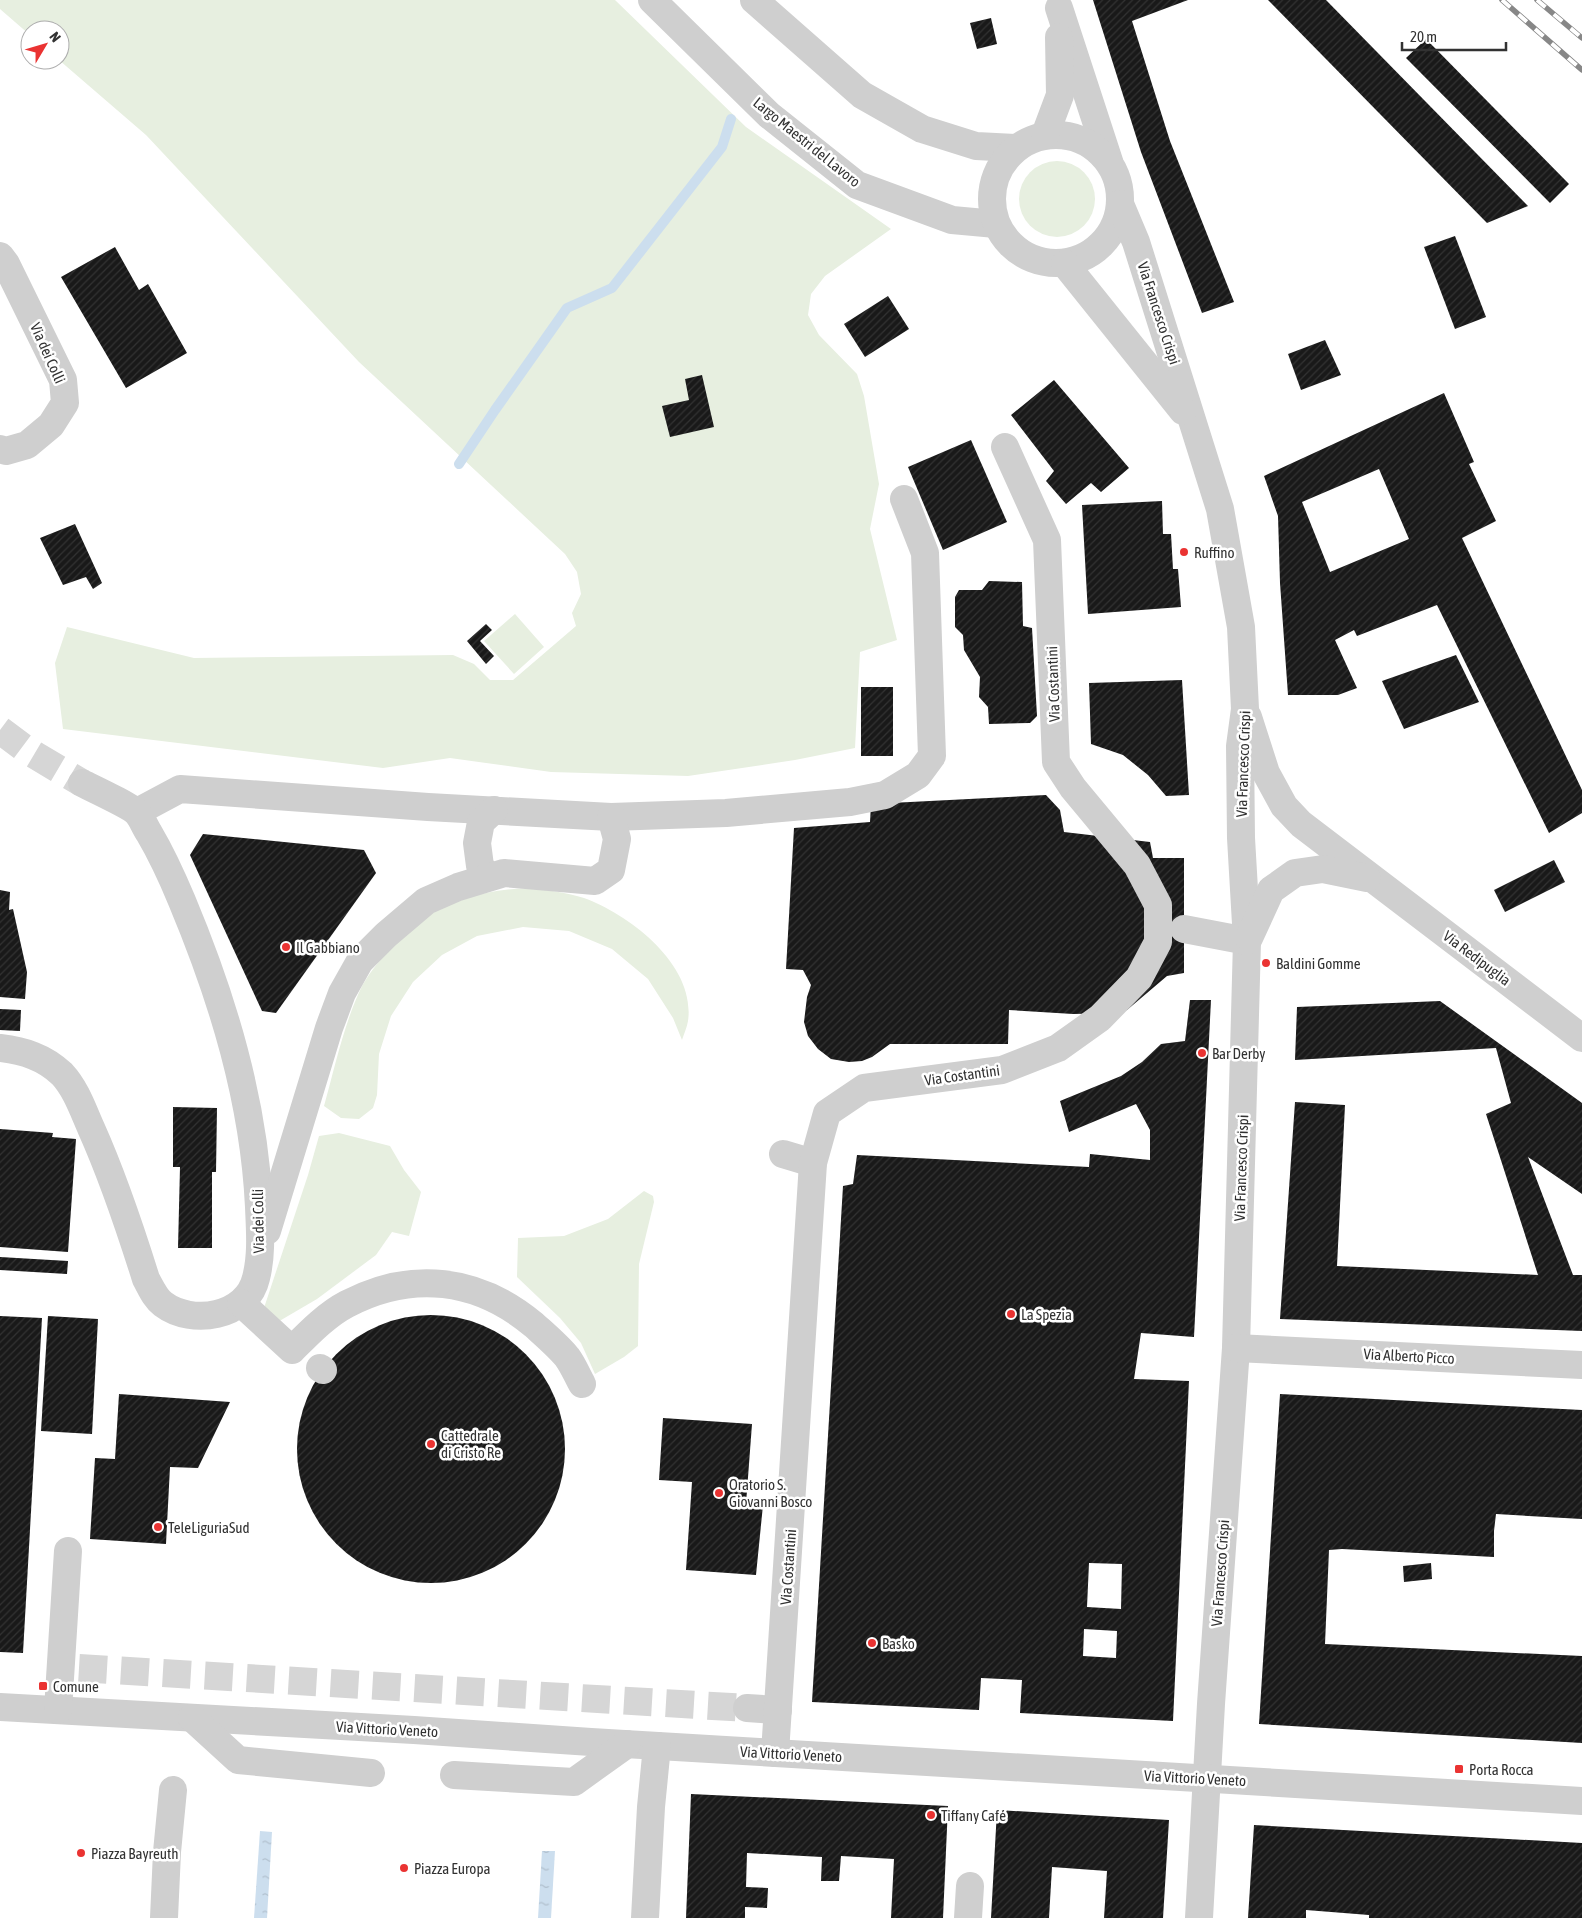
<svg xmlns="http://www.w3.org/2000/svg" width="1582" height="1918" viewBox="0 0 1582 1918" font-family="'Asap Condensed',sans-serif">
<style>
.green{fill:#e7efe0}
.water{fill:url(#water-ripples)}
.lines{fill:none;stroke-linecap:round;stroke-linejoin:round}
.stream{stroke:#ccdeee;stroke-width:10}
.building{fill:url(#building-hatch);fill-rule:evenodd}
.minor-tunnel{stroke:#d6d6d6;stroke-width:28;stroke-dasharray:28 14;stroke-linecap:butt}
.minor{stroke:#cfcfcf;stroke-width:28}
.rail-casing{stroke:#878787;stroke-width:5.5}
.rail{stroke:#fff;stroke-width:4;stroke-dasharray:11;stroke-linecap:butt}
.poi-dot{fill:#ea3332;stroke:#fff;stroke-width:2}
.labels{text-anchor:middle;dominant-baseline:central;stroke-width:5;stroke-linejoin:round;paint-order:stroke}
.street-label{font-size:15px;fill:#323232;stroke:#fff}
.poi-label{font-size:15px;fill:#323232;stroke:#fff;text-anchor:start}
</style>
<defs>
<pattern id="water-ripples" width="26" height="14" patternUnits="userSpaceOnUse" patternTransform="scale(1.25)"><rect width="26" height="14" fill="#ccdeee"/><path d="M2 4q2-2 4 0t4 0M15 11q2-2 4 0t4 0" fill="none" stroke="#b0bfcd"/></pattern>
<pattern id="building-hatch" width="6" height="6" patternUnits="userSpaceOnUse" patternTransform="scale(1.25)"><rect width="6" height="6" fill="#191919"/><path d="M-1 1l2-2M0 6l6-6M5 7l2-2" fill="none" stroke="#323232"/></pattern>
</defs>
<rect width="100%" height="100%" fill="#fff"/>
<g class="green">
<path d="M0 0H615L746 127 891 229 825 276 811 294 808 315 819 335 857 374 864 396 879 484 870 529 897 640 860 652 855 748 795 760 688 776 551 772 450 758 383 768 63 729 55 663 67 627 194 658 453 655 474 664 490 680H513L576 626 572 613 581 594 577 572 565 554 359 362 146 135 59 60 60 30H30V35L0 9Z"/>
<circle cx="1057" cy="199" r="38"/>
<path d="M515 614 544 647 514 674 484 641Z"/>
<path d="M527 888C546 890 565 892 584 898 630 915 696 965 688 1021 687 1027 684 1034 682 1040L673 1018 648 979 612 949 569 931 523 927 477 936 442 955 413 982 391 1016 379 1054 377 1095 373 1108 359 1119 341 1118 324 1106C335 1067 344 1023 362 986 371 970 382 957 395 945 403 937 411 927 420 921 452 898 489 890 527 888Z"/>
<path d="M339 1133 390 1146 404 1170 421 1192 409 1236 392 1232 376 1255 317 1299 276 1323 262 1314 308 1175 319 1136Z"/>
<path d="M644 1191 653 1196 654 1202 639 1264 638 1346 624 1357 595 1374 581 1343 560 1318 517 1277 518 1238 564 1236 608 1219Z"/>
</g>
<g class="water">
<path d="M260 1831 272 1832 267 1918H254Z"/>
<path d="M542 1851H555L551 1918H538Z"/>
</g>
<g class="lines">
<path class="stream" d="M459 464 495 410 567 308 612 288 722 147 731 119"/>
</g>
<g class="building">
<path d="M1093 0H1188L1132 21 1170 141 1234 302 1202 313 1141 152Z"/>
<path d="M1268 0H1326L1528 206 1487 223Z"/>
<path d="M991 18 997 44 977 49 970 23Z"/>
<path d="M1426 39 1569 184 1550 203 1406 58Z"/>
<path d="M1455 236 1486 317 1455 329 1424 247Z"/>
<path d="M115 247 139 290 148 284 187 353 126 388 61 277Z"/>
<path d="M888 296 909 329 865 357 844 324Z"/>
<path d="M1325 340 1341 375 1301 390 1288 354Z"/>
<path d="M702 375 714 427 670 437 662 406 689 400 685 379Z"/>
<path d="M1054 380 1129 468 1101 492 1091 483 1066 504 1046 481 1054 471 1011 415Z"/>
<path d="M1444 393 1474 462 1469 464 1496 521 1462 538 1582 790V813L1549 833 1437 605 1357 636 1354 630 1335 640 1357 688 1338 695H1288L1280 583 1278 516 1264 476ZM1379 469 1409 539 1330 572 1302 502Z"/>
<path d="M971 440 1007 522 943 550 908 467Z"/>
<path d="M1162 501 1163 534H1171L1173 569H1178L1181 607 1088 614 1082 505Z"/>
<path d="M75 524 102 583 93 589 86 577 63 585 40 538Z"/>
<path d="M989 581 1022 582 1023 626 1032 628 1037 716 1030 723 989 724 988 707 979 697 980 677 964 650 963 635 955 627V597L959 590H982Z"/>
<path d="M486 624 492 630 480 641 494 656 486 664 467 641Z"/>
<path d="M1456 655 1479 702 1404 729 1382 681Z"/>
<path d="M1182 680 1189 795 1166 796 1148 775 1123 755 1091 744 1089 683Z"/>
<rect x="861" y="687" width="32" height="69"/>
<path d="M1046 795 1060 810 1064 832 1150 842 1153 858H1184V973L1167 976 1127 1010 1117 1013 1073 1014 1009 1010 1008 1044H890L872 1057 862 1061 849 1062 831 1059 818 1049 808 1036 804 1022 807 997 811 985 803 970 786 969 794 828 870 822 871 804Z"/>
<path d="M203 834 364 850 376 873 276 1013 262 1011 190 855Z"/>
<path d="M1554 860 1565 882 1505 912 1494 890Z"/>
<path d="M0 890 10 892 9 910 13 909 27 972 25 999 0 997Z"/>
<path d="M1190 1000H1211L1194 1337 1141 1333 1134 1379 1189 1381 1173 1721 1020 1713 1022 1680 981 1678 979 1710 812 1702 843 1186 853 1184 857 1155 1089 1167 1090 1154 1150 1160V1130L1136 1104 1069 1132 1060 1101 1121 1076 1142 1062 1161 1044 1185 1041ZM1089 1563 1122 1564 1121 1609 1087 1607ZM1084 1629 1117 1631 1116 1658 1083 1656Z"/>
<path d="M1440 1001 1582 1103V1194L1528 1157 1573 1275H1582V1331L1280 1319 1295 1102 1345 1105 1337 1266 1538 1275 1486 1114 1511 1103 1496 1048 1295 1060 1297 1007Z"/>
<path d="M0 1009 21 1010 20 1031 0 1030Z"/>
<path d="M173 1107 217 1108 216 1172H212V1248H178L180 1167H173Z"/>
<path d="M0 1129 53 1133 52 1137 76 1139 68 1252 0 1247Z"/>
<path d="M0 1257 68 1261 67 1274 0 1270Z"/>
<circle cx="431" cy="1449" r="134"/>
<path d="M0 1316 42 1318 23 1653 0 1652Z"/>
<path d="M48 1316 98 1319 92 1434 41 1431Z"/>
<path d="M119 1394 230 1402 198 1468 170 1467 166 1544 90 1539 95 1458 115 1459Z"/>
<path d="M1280 1394 1582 1410V1519L1496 1514 1494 1531V1557L1342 1549 1329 1550 1325 1644 1582 1656V1743L1259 1724Z"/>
<path d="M663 1418 752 1424 746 1504 763 1505 756 1575 686 1570 692 1482 659 1480Z"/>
<path d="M1431 1563 1432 1579 1404 1582 1403 1566Z"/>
<path d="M691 1794 948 1806 943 1918H891L894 1859 841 1856 839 1881H821L822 1857 747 1853 746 1887 768 1888 767 1908 745 1907V1918H686Z"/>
<path d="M997 1810 1169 1820 1163 1918H1104L1107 1871 1052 1867 1049 1918H991Z"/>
<path d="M1254 1825 1582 1843V1918H1369V1915L1306 1910V1918H1248Z"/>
</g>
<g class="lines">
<g class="minor-tunnel">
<path d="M0 730 28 751 82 783"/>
<path d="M79 1668 747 1708"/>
</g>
<g class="minor">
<path d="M652 0 769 115 857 185 952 220 996 224"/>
<path d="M754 0 862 95 922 129 976 146 1015 148"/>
<path d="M1059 8 1109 161"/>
<circle cx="1056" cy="199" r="64"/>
<path d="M1045 135 1060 95 1059 37"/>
<path d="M1120 204 1136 242 1220 509 1241 627 1245 709 1240 746 1241 838 1247 941 1236 1348 1211 1704 1199 1918"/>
<path d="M0 256 6 264 63 380 65 403 51 425 27 445 6 451 0 449"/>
<path d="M1065 264 1183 411"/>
<path d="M1248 717 1266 773 1284 806 1301 824 1582 1038"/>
<path d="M137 812 180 789 428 807 611 817 726 813 850 802 885 795 918 775 932 756 925 553 904 499"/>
<path d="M489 877 480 866 477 843 481 822 494 810"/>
<path d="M1184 929 1247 941"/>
<path d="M1249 938 1271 890 1295 873 1323 869 1367 878"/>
<path d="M0 1048C24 1051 44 1057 62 1074 76 1089 83 1110 91 1128 113 1177 130 1228 146 1279 151 1288 155 1298 163 1304 192 1326 247 1317 256 1278 262 1255 260 1231 259 1207 254 1101 223 999 182 901 172 877 162 855 149 833 145 827 142 819 138 814 133 807 92 788 82 783"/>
<path d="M783 1154 813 1163"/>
<path d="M267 1231 329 1028 342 993 360 961 386 935 426 901 458 887 504 873 595 881 611 870 617 839 611 817"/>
<path d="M241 1303 292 1350C308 1334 326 1315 347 1304 412 1270 478 1278 534 1325 545 1335 558 1346 567 1357 573 1365 577 1375 582 1384"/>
<path d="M1236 1348 1582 1365"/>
<path d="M320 1368 323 1370"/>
<path d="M0 1707 414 1730 591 1742 1582 1801"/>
<path d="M747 1708 778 1710"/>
<path d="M58 1710 68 1551"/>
<path d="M192 1718 238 1760 371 1773"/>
<path d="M775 1753 813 1163 827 1113 864 1088 1002 1070 1058 1048 1100 1018 1139 978 1158 942V905L1137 865 1073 788 1056 762 1047 540 1005 447"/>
<path d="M454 1775 574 1782 627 1744"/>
<path d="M164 1918 167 1852 173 1790"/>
<path d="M645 1918 651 1807 657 1746"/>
<path d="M968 1918 970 1886"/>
</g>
<defs>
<g id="rail">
<path d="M1502 0 1582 70"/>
<path d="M1537 0 1582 38"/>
</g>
</defs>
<use href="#rail" class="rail-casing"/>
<use href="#rail" class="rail"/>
</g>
<g class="poi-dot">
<circle cx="1184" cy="552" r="5"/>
<circle cx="286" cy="947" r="5"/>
<circle cx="1266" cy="963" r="5"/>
<circle cx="1202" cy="1053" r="5"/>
<circle cx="1011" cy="1314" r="5"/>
<circle cx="431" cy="1444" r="5"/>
<circle cx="719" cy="1493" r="5"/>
<circle cx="158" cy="1527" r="5"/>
<circle cx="872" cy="1643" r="5"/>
<rect x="38" y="1681" width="10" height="10" rx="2.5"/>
<rect x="1454" y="1764" width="10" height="10" rx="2.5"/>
<circle cx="931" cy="1815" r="5"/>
<circle cx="81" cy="1853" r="5"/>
<circle cx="404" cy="1868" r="5"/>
</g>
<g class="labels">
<g class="street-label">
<text transform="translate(807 142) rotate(39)">Largo Maestri del Lavoro</text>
<text transform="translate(1159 313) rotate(72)">Via Francesco Crispi</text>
<text transform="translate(48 353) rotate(66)">Via dei Colli</text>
<text transform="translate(1053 684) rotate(-92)">Via Costantini</text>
<text transform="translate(1243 764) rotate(-88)">Via Francesco Crispi</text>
<text transform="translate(1477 958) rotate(37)">Via Redipuglia</text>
<text transform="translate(962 1075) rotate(-8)">Via Costantini</text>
<text transform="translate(1241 1168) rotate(-88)">Via Francesco Crispi</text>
<text transform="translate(258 1221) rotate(-91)">Via dei Colli</text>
<text transform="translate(1409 1356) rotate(3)">Via Alberto Picco</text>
<text transform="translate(788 1567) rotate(-86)">Via Costantini</text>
<text transform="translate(1220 1573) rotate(-86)">Via Francesco Crispi</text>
<text transform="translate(387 1729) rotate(3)">Via Vittorio Veneto</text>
<text transform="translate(791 1754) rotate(3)">Via Vittorio Veneto</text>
<text transform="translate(1195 1778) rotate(3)">Via Vittorio Veneto</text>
</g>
<g class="poi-label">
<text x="1194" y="552">Ruffino</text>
<text x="296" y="947">Il Gabbiano</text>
<text x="1276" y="963">Baldini Gomme</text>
<text x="1212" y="1053">Bar Derby</text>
<text x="1021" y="1314">La Spezia</text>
<text x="441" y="1435">Cattedrale<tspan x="441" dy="17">di Cristo Re</tspan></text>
<text x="729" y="1484">Oratorio S.<tspan x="729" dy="17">Giovanni Bosco</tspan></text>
<text x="168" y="1527">TeleLiguriaSud</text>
<text x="882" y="1643">Basko</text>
<text x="53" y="1686">Comune</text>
<text x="1469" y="1769">Porta Rocca</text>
<text x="941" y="1815">Tiffany Café</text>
<text x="91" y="1853">Piazza Bayreuth</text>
<text x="414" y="1868">Piazza Europa</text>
</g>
</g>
<g transform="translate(45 45) rotate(52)"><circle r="24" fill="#ffffff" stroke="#adadad"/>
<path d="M0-4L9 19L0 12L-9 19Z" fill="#ea3332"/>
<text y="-8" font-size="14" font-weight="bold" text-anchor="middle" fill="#323232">N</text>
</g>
<path d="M1402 42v8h104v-8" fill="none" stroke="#323232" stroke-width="2.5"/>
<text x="1410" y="42" font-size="15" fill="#323232" stroke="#ffffff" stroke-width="4" paint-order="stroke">20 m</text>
</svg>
